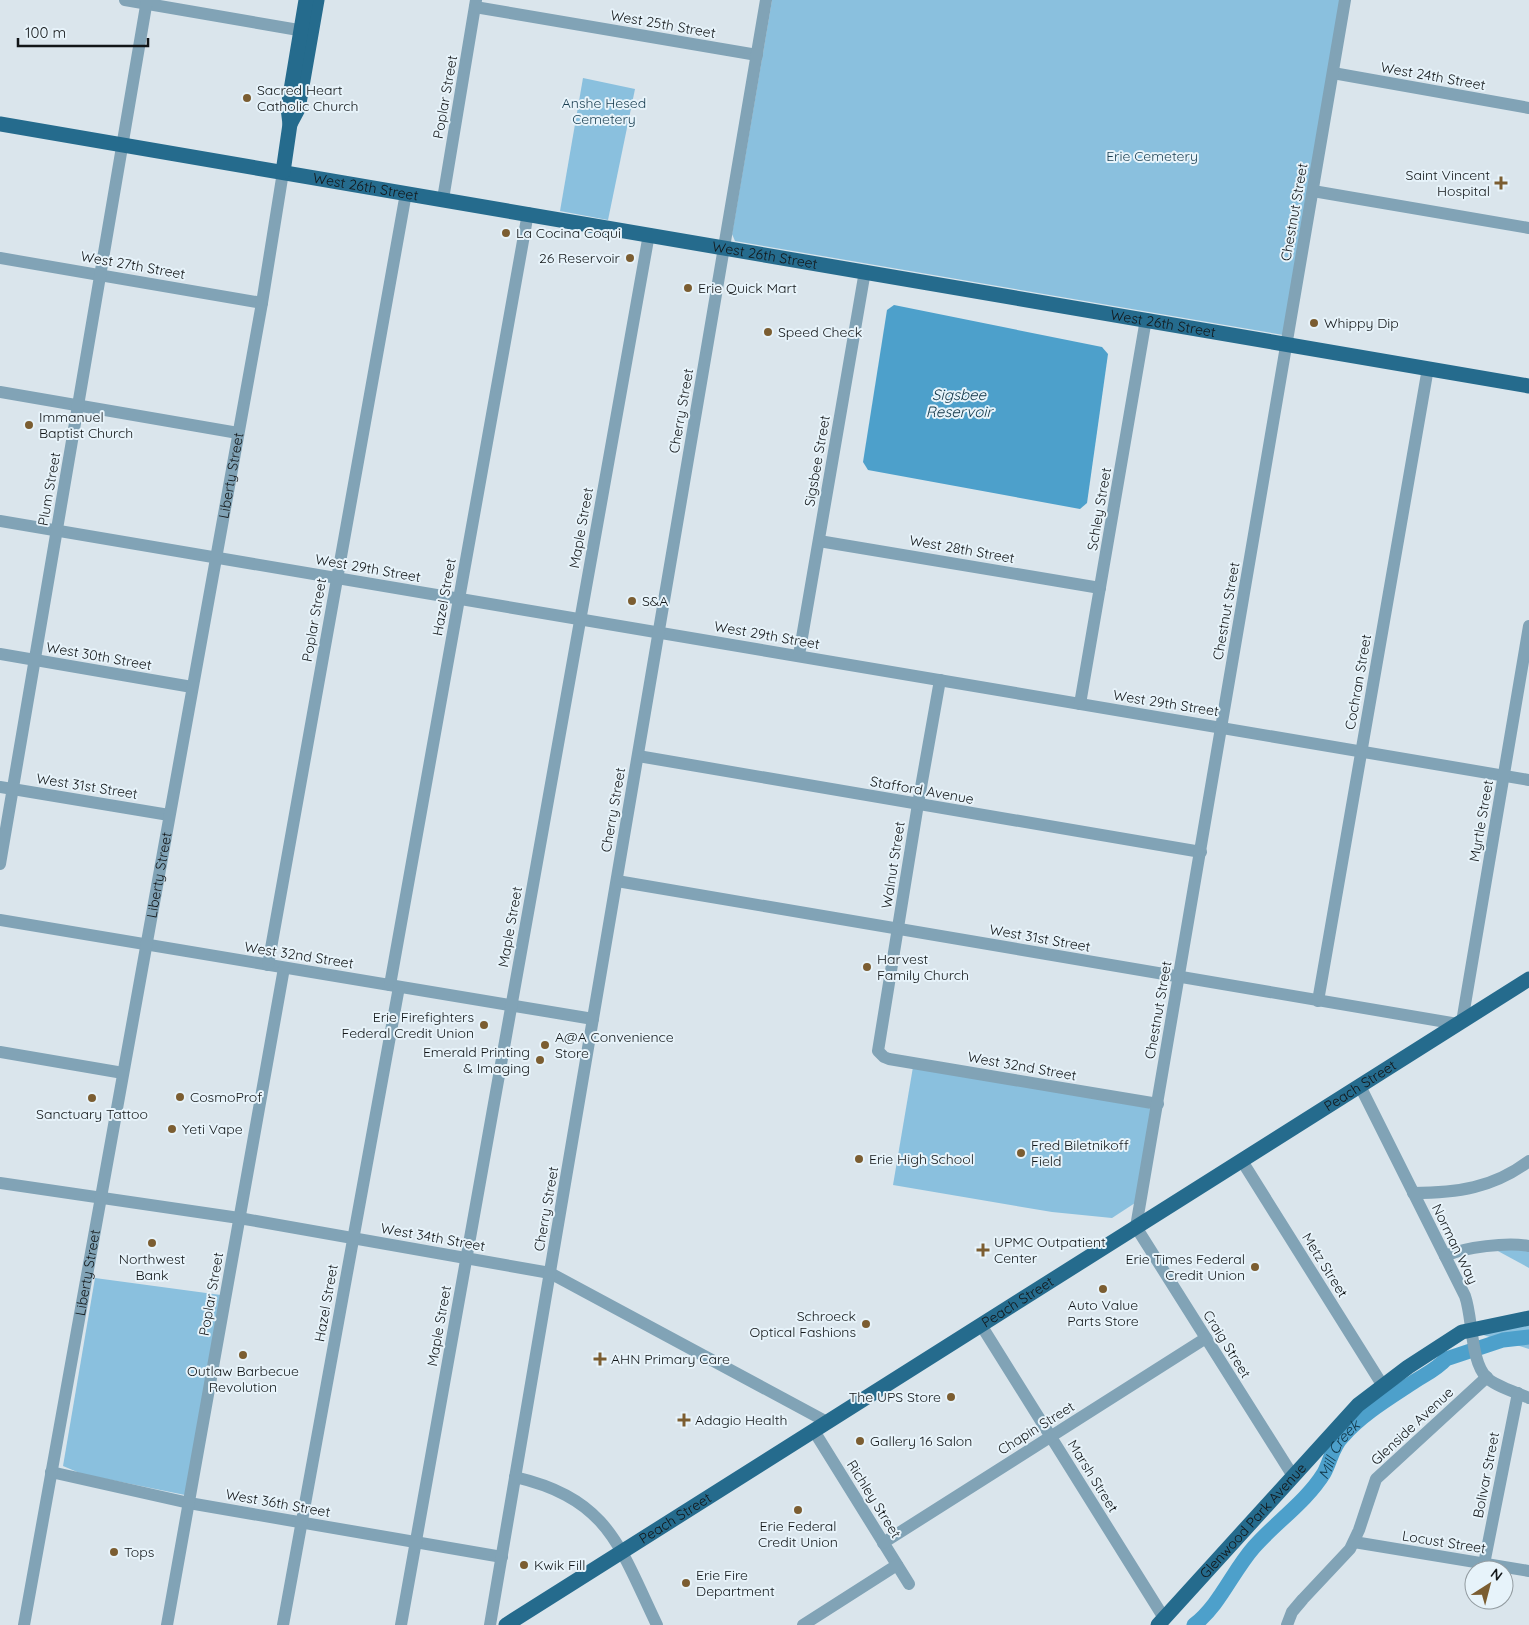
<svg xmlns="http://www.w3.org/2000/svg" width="1529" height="1625" viewBox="0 0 1529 1625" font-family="Quicksand,sans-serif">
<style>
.green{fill:#8ac0de}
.water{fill:#4da0cb}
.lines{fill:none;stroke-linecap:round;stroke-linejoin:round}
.river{stroke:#4da0cb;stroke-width:15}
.minor{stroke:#81a3b6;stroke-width:12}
.major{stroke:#256b8d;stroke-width:15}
.poi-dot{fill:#7b5d31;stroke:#e7f3fa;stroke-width:2}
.labels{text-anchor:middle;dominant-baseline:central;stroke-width:4;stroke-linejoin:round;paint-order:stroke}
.street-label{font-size:14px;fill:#121618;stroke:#e7f3fa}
.poi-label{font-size:14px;fill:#121618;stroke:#e7f3fa;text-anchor:start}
.park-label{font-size:14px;fill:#193e51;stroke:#e7f3fa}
.water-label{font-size:15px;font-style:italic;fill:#103547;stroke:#e7f3fa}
</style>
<rect width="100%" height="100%" fill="#dae5ec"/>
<g class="green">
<path d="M772 0H1340L1283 335 735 241 732 234Z"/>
<path d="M583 78 635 89 608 220 560 211Z"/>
<path d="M913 1067 1149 1108 1151 1110 1135 1203 1112 1218 1052 1212 893 1185Z"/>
<path d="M1529 1248V1268L1496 1250Z"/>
<path d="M95 1278 221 1295 185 1495 82 1474 63 1466Z"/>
<path d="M1529 1325V1349L1480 1334Z"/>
</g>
<path class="water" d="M894 305 1102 347 1108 354 1087 503 1080 509 868 470 863 462 887 310Z"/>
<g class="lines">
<path class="river" id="s1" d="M1194 1625C1220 1605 1232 1572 1254 1547 1276 1522 1306 1502 1324 1473 1331 1460 1332 1447 1343 1436 1362 1414 1391 1397 1415 1381 1426 1374 1437 1369 1446 1359L1503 1340 1529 1337"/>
<g class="minor">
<path d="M125 0 310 32"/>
<path d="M475 7 757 55"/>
<path d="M1333 73 1529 108"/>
<path d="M1313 191 1529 228"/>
<path d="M443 199 476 0"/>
<path d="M0 258 262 303"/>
<path d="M0 392 238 433"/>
<path d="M0 521 1529 780"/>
<path d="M819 541 1100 588"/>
<path d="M0 654 192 687"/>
<path d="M799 655 865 271"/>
<path d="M940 680 918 804 878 1051 884 1057 889 1059 1158 1104"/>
<path d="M1080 704 1146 319"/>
<path d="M638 756 1201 852"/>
<path d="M0 787 169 815"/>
<path d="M0 864 147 0"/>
<path d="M617 881 1458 1024"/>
<path d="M0 920 593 1019"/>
<path d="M268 965 406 193"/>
<path d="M390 985 528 213"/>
<path d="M1318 1001 1428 368"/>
<path d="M1462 1022 1529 626"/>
<path d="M0 1052 123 1073"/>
<path d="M1360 1086 1465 1296C1473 1318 1470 1361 1487 1378 1497 1387 1516 1392 1529 1398"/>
<path d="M1242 1161 1383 1386"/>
<path d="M0 1183 239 1218 550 1273 827 1422"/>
<path d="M1413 1193C1457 1193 1493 1188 1529 1161"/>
<path d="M1445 1256C1465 1247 1507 1242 1529 1246"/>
<path d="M981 1325 1164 1618"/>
<path d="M814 1431 909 1584"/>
<path d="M51 1472 189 1503 502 1557"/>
<path d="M1293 1476 1136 1227 1345 0"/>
<path d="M515 1477C609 1499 619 1546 657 1625"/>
<path d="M1354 1542 1529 1571"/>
<path d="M883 1543 1206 1338"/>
<path d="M1484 1564 1518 1393"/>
<path id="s2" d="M24 1625 262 303 283 172"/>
<path d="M167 1625 284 968"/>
<path d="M283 1625 399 987"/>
<path d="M401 1625 649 234"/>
<path d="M490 1625 766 0"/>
<path d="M803 1625 897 1565"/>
<path d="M1287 1625 1292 1612 1303 1599 1350 1549 1359 1530 1376 1479 1487 1377"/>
</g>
<g class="major">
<path id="s3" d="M0 124 1529 386"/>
<path d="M290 124 298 109 317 0"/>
<path d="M283 172 290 124 288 108 306 0"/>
<path id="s4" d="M506 1625 1529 979"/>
<path id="s5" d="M1158 1625 1358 1405 1408 1367 1462 1332 1529 1318"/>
</g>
</g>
<g class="poi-dot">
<circle cx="247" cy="98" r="5"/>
<path d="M1498.5 175.5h5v5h5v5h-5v5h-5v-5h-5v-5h5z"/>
<circle cx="506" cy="233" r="5"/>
<circle cx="630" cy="258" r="5"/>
<circle cx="688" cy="288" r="5"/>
<circle cx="1314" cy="323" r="5"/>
<circle cx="768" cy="332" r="5"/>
<circle cx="29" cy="425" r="5"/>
<circle cx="632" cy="601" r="5"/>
<circle cx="867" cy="967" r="5"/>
<circle cx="484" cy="1025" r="5"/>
<circle cx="545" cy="1045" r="5"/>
<circle cx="540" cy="1060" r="5"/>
<circle cx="180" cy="1097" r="5"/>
<circle cx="92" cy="1098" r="5"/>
<circle cx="172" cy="1129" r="5"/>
<circle cx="1021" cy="1153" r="5"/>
<circle cx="859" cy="1159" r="5"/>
<circle cx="152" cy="1243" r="5"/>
<path d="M980.5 1242.5h5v5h5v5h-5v5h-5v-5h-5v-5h5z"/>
<circle cx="1255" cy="1267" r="5"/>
<circle cx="1103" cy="1289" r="5"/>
<circle cx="866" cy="1324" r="5"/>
<circle cx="243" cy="1355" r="5"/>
<path d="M597.5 1351.5h5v5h5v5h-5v5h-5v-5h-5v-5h5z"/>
<circle cx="951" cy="1397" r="5"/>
<path d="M681.5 1412.5h5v5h5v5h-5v5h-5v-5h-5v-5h5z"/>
<circle cx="860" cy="1441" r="5"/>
<circle cx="798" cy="1510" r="5"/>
<circle cx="114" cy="1552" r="5"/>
<circle cx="524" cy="1565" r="5"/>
<circle cx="686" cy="1583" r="5"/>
</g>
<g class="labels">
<g class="street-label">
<text transform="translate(663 24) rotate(10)">West 25th Street</text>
<text transform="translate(1433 76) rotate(10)">West 24th Street</text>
<text transform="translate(445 97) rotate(-80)">Poplar Street</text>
<text stroke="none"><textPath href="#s3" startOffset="371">West 26th Street</textPath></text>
<text transform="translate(1294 212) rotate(-80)">Chestnut Street</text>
<text stroke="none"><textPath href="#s3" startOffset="776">West 26th Street</textPath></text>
<text transform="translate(133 265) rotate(10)">West 27th Street</text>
<text stroke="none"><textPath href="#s3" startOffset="1180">West 26th Street</textPath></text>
<text transform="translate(681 411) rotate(-80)">Cherry Street</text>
<text transform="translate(817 461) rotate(-80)">Sigsbee Street</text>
<text stroke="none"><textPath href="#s2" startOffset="1168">Liberty Street</textPath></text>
<text transform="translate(49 489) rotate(-80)">Plum Street</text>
<text transform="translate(1099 509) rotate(-80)">Schley Street</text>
<text transform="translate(581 528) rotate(-80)">Maple Street</text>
<text transform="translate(962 549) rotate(10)">West 28th Street</text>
<text transform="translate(368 568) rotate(10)">West 29th Street</text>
<text transform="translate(444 597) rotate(-80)">Hazel Street</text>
<text transform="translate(1226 611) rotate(-80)">Chestnut Street</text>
<text transform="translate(314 620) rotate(-80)">Poplar Street</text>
<text transform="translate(767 635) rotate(10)">West 29th Street</text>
<text transform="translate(99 656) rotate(10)">West 30th Street</text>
<text transform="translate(1358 682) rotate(-80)">Cochran Street</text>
<text transform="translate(1166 703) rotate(9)">West 29th Street</text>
<text transform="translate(87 786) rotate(9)">West 31st Street</text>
<text transform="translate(922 790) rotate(10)">Stafford Avenue</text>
<text transform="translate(613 810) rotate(-80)">Cherry Street</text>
<text transform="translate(1481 821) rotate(-80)">Myrtle Street</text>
<text transform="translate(893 865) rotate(-81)">Walnut Street</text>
<text stroke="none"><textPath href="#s2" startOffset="762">Liberty Street</textPath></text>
<text transform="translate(510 927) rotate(-80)">Maple Street</text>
<text transform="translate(1040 938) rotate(10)">West 31st Street</text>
<text transform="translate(299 955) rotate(9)">West 32nd Street</text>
<text transform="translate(1158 1010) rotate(-80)">Chestnut Street</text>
<text transform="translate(1022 1066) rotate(10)">West 32nd Street</text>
<text stroke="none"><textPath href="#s4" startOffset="1010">Peach Street</textPath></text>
<text transform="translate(546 1209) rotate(-80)">Cherry Street</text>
<text transform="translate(433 1237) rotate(10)">West 34th Street</text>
<text transform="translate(1455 1244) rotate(64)">Norman Way</text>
<text transform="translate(1325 1265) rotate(58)">Metz Street</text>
<text stroke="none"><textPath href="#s2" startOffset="358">Liberty Street</textPath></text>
<text transform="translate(211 1294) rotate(-80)">Poplar Street</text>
<text stroke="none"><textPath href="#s4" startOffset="605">Peach Street</textPath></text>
<text transform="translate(326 1303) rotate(-80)">Hazel Street</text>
<text transform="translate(439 1326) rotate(-80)">Maple Street</text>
<text transform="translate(1227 1344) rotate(58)">Craig Street</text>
<text transform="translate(1412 1426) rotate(-43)">Glenside Avenue</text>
<text transform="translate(1036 1428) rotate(-32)">Chapin Street</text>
<text transform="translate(1486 1475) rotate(-79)">Bolivar Street</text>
<text transform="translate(1093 1476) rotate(58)">Marsh Street</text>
<text transform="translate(874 1499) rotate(58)">Richley Street</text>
<text transform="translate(278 1503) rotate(10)">West 36th Street</text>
<text stroke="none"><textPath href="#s4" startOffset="200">Peach Street</textPath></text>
<text stroke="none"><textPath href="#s5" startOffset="141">Glenwood Park Avenue</textPath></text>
<text transform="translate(1444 1542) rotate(9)">Locust Street</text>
</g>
<g class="poi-label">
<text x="257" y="90">Sacred Heart<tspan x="257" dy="16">Catholic Church</tspan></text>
<text x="1490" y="175" text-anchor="end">Saint Vincent<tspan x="1490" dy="16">Hospital</tspan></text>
<text x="516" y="233">La Cocina Coqui</text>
<text x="620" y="258" text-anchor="end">26 Reservoir</text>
<text x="698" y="288">Erie Quick Mart</text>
<text x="1324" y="323">Whippy Dip</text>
<text x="778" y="332">Speed Check</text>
<text x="39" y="417">Immanuel<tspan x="39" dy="16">Baptist Church</tspan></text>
<text x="642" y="601">S&amp;A</text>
<text x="877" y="959">Harvest<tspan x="877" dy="16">Family Church</tspan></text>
<text x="474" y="1017" text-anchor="end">Erie Firefighters<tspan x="474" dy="16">Federal Credit Union</tspan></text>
<text x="555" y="1037">A@A Convenience<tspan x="555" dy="16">Store</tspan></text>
<text x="530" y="1052" text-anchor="end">Emerald Printing<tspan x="530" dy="16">&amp; Imaging</tspan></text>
<text x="190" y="1097">CosmoProf</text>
<text x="92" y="1114" text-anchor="middle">Sanctuary Tattoo</text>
<text x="182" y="1129">Yeti Vape</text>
<text x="1031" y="1145">Fred Biletnikoff<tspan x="1031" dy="16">Field</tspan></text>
<text x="869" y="1159">Erie High School</text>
<text x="994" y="1242">UPMC Outpatient<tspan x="994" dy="16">Center</tspan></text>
<text x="152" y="1259" text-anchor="middle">Northwest<tspan x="152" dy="16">Bank</tspan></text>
<text x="1245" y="1259" text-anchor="end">Erie Times Federal<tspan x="1245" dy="16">Credit Union</tspan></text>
<text x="1103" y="1305" text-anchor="middle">Auto Value<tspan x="1103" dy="16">Parts Store</tspan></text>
<text x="856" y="1316" text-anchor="end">Schroeck<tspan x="856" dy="16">Optical Fashions</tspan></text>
<text x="611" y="1359">AHN Primary Care</text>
<text x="243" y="1371" text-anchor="middle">Outlaw Barbecue<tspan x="243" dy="16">Revolution</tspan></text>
<text x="941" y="1397" text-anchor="end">The UPS Store</text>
<text x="695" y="1420">Adagio Health</text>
<text x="870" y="1441">Gallery 16 Salon</text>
<text x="798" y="1526" text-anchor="middle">Erie Federal<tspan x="798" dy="16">Credit Union</tspan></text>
<text x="124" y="1552">Tops</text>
<text x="534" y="1565">Kwik Fill</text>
<text x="696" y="1575">Erie Fire<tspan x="696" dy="16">Department</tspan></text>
</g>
<g class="park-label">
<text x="604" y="103">Anshe Hesed<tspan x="604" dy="16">Cemetery</tspan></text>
<text x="1152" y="156">Erie Cemetery</text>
</g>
<g class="water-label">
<text x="959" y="394">Sigsbee<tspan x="959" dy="17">Reservoir</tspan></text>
<text stroke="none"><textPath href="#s1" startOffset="229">Mill Creek</textPath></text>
</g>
</g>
<g transform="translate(1489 1585) rotate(36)"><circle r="24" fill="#e7f3fa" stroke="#929ba0"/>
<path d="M0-4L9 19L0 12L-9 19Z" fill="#7b5d31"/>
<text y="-8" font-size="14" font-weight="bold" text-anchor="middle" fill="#121618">N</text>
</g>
<path d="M18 38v8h130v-8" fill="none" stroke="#121618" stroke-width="2.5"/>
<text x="25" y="38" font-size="15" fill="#121618" stroke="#e7f3fa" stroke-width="4" paint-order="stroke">100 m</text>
</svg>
